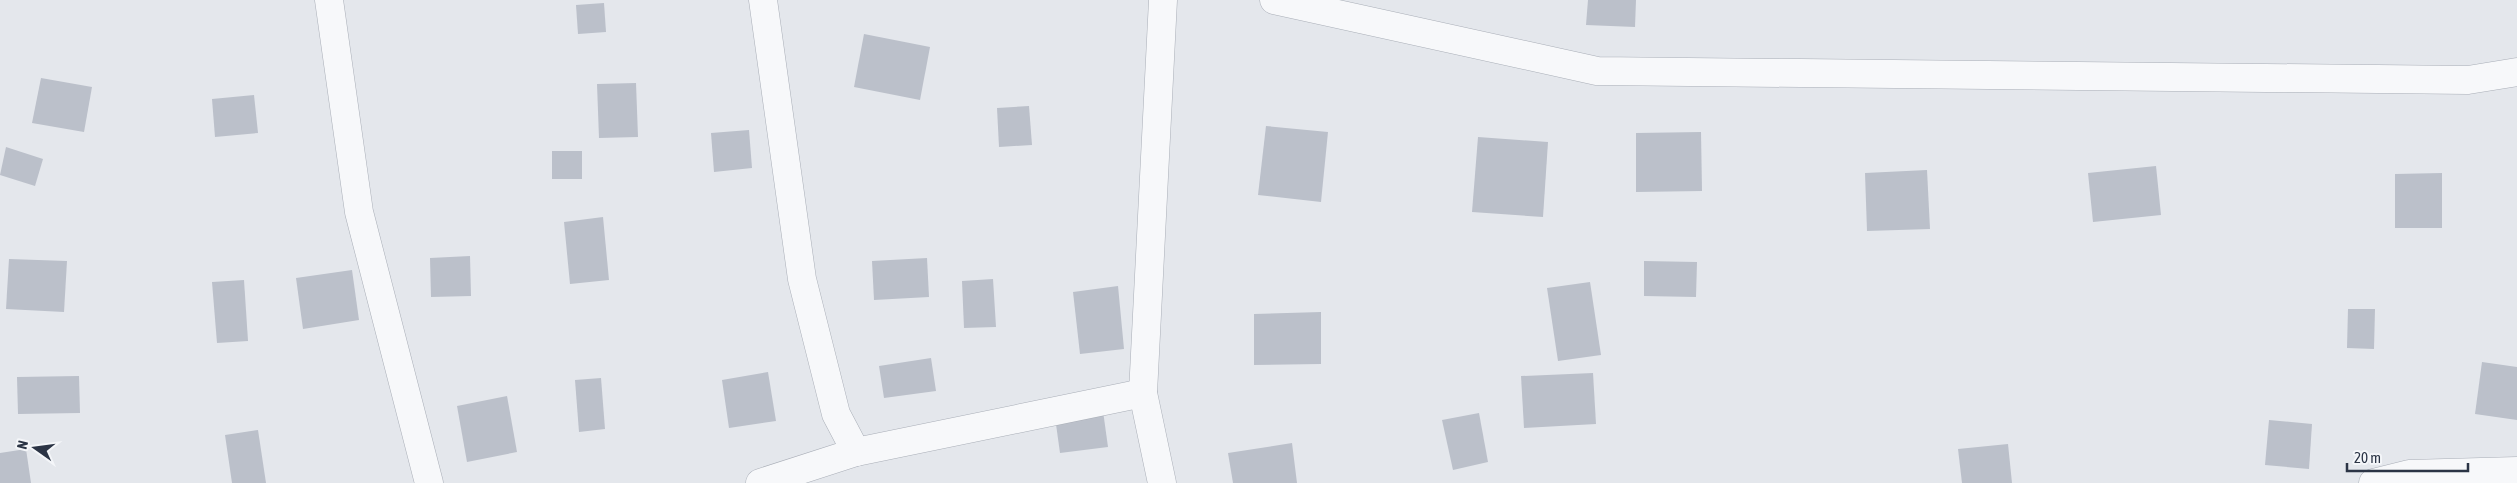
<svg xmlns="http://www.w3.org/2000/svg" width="2517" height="483" viewBox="0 0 2517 483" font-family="'Asap Condensed',sans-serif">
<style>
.building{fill:#bbc0ca}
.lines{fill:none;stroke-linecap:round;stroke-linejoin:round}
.minor-casing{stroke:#a9aeb7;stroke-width:29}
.minor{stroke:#f7f8fa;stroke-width:28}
</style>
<rect width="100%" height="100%" fill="#e4e7ec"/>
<g class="building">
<path d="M1588 0H1636L1635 27 1586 25Z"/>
<path d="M604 3 606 32 578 34 576 5Z"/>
<path d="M864 34 930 47 920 100 854 87Z"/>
<path d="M41 78 92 87 84 132 32 123Z"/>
<path d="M636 83 638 137 599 138 597 84Z"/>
<path d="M254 95 258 133 215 137 212 99Z"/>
<path d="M1029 106 1032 145 999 147 997 108Z"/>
<path d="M1266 126 1328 132 1321 202 1258 195Z"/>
<path d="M749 130 752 168 714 172 711 133Z"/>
<path d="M1701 132 1702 191 1636 192V133Z"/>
<path d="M1478 137 1548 142 1543 217 1472 212Z"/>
<path d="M6 147 43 159 35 186 0 175Z"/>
<rect x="552" y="151" width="30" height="28"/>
<path d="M2156 166 2161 215 2093 222 2088 173Z"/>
<path d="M1927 170 1930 229 1867 231 1865 173Z"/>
<path d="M2442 173V228H2395V174Z"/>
<path d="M603 217 609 280 570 284 564 222Z"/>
<path d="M470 256 471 296 431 297 430 258Z"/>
<path d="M927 258 929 297 874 300 872 261Z"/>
<path d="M9 259 67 261 64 312 6 309Z"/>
<path d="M1644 261 1697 262 1696 297 1644 296Z"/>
<path d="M352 270 359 320 303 329 296 278Z"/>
<path d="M993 279 996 327 964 328 962 281Z"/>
<path d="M244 280 248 341 217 343 212 282Z"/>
<path d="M1590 282 1601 355 1558 361 1547 288Z"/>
<path d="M1118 286 1124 349 1080 354 1073 292Z"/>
<path d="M2348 309H2375L2374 349 2347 348Z"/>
<path d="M1321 312V364L1254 365V314Z"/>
<path d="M931 358 936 391 884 398 879 366Z"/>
<path d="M2482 362 2517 367V420L2475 414Z"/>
<path d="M768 372 776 421 729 428 722 380Z"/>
<path d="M1593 373 1596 424 1524 428 1521 376Z"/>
<path d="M79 376 80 413 18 414 17 377Z"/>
<path d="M601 378 605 429 579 432 575 380Z"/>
<path d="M507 396 517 452 467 462 457 406Z"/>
<path d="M1103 411 1108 447 1060 453 1055 417Z"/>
<path d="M1479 413 1488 462 1453 470 1442 420Z"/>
<path d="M2269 420 2312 424 2309 469 2265 465Z"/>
<path d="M258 430 266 483H232L225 435Z"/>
<path d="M1292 443 1297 483H1233L1228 453Z"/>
<path d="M2008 444 2012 483H1962L1958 449Z"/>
<path d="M26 449 31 483H0V453Z"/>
</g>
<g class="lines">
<defs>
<g id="minor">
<path d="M329 0 359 212 429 483"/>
<path d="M763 0 802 279 836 414 856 452"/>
<path d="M1274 0 1597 71 2468 80 2517 72"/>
<path d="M760 483 856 452 1143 393"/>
<path d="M1162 483 1143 393 1163 0"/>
<path d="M2373 483 2409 474 2517 471"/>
</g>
</defs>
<use href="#minor" class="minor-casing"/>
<use href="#minor" class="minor"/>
</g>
<g transform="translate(35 448) rotate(284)" stroke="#f4f6f9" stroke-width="4" paint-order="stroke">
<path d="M0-4L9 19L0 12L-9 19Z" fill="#2b3445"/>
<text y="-8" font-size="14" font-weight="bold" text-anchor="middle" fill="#2b3445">N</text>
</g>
<path d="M2347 463v8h121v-8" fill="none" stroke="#2b3445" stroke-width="2.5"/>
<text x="2354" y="463" font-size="15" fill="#2b3445" stroke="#f4f6f9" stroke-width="4" paint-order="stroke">20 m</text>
</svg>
